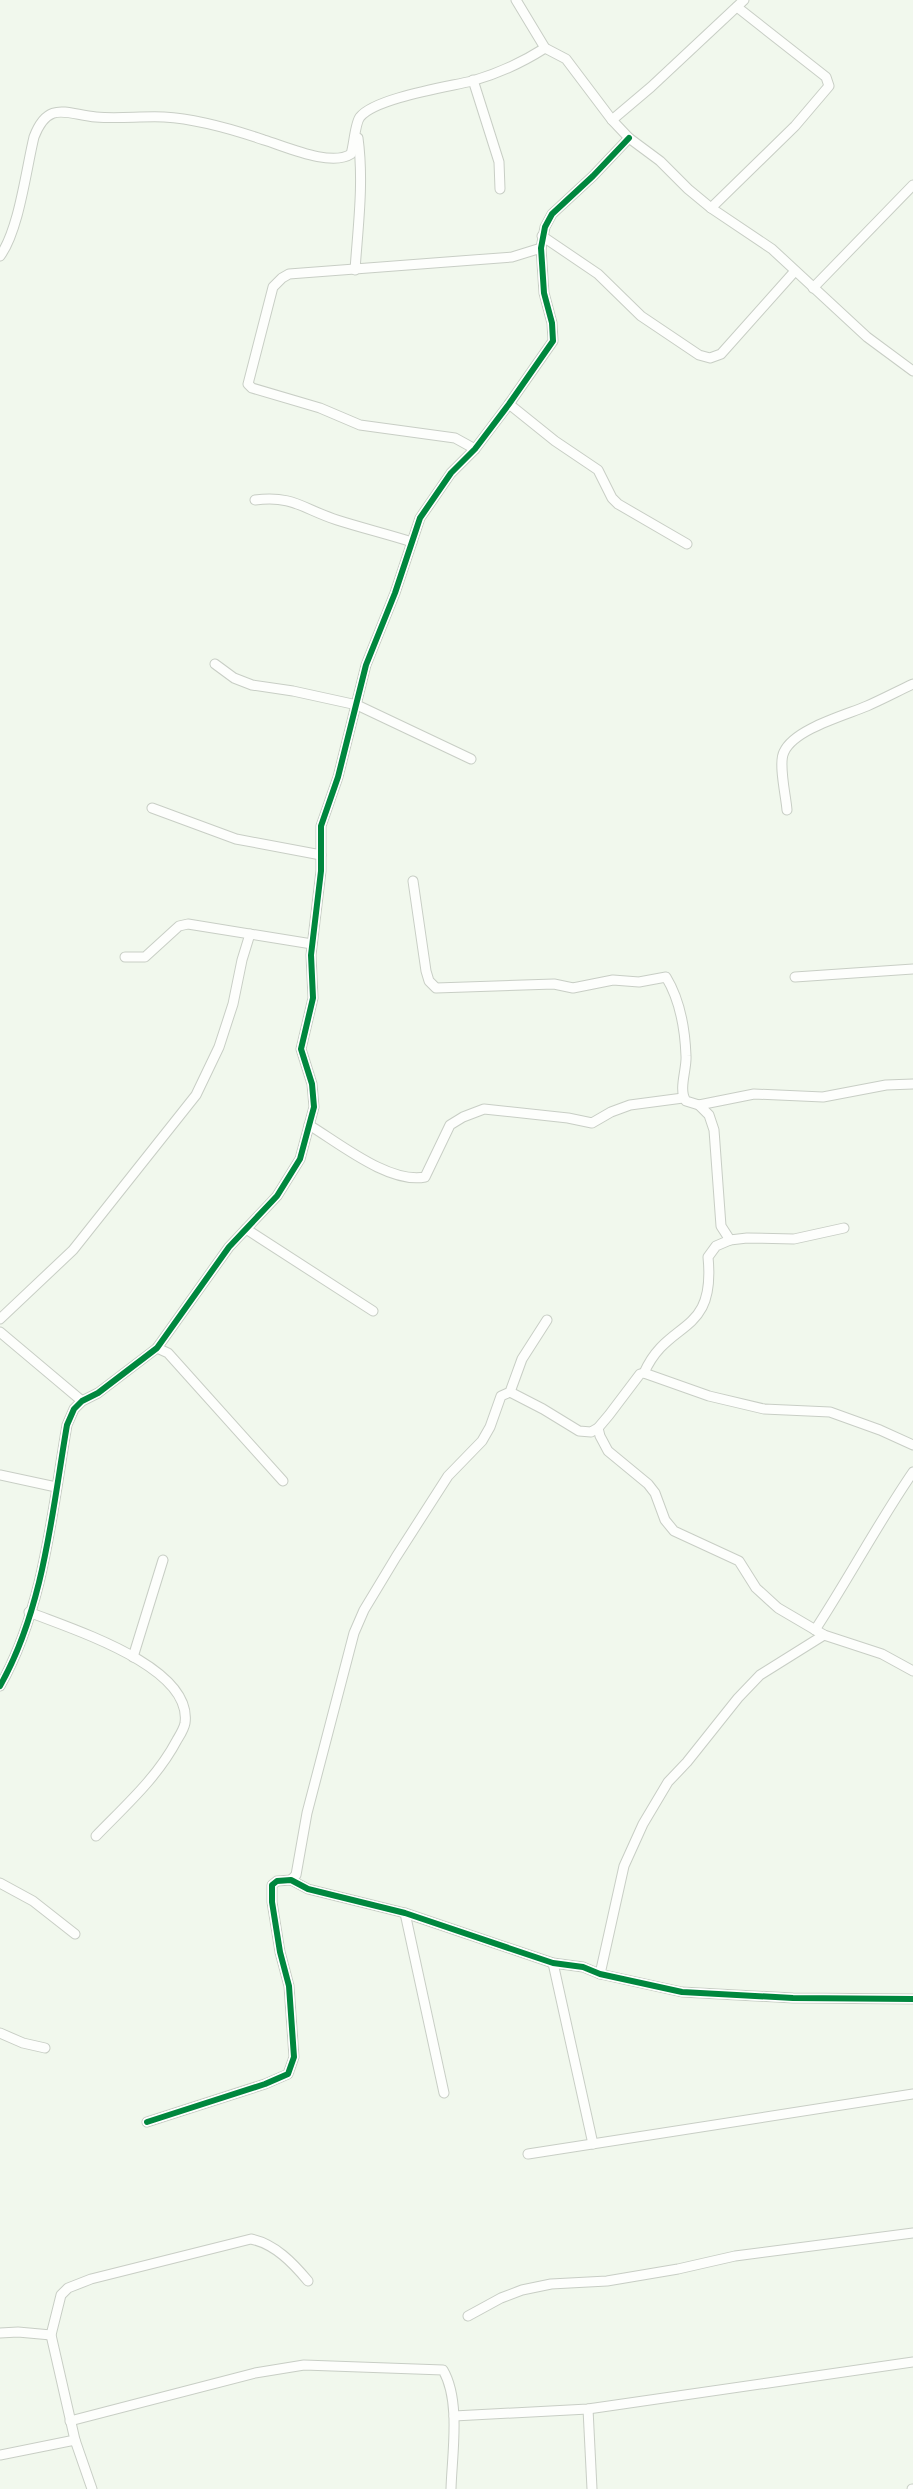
<svg xmlns="http://www.w3.org/2000/svg" width="913" height="2489" viewBox="0 0 913 2489" font-family="Figtree,sans-serif">
<style>
.lines{fill:none;stroke-linecap:round;stroke-linejoin:round}
.street-casing{stroke:#c8cec5;stroke-width:11}
.street{stroke:#fdfefc;stroke-width:9}
.cycleway-casing{stroke:#fff;stroke-width:9}
.cycleway{stroke:#00873e;stroke-width:6}
</style>
<rect width="100%" height="100%" fill="#f1f8ed"/>
<g class="lines">
<defs>
<g id="street">
<path d="M516 0 545 48 566 59 612 120 629 138 660 161 688 189 711 208 772 249 867 337 913 371"/>
<path d="M473 80 499 162 500 189"/>
<path d="M612 120 651 87 744 0"/>
<path d="M711 208 795 126 829 86 826 77 737 7"/>
<path d="M542 236 598 274 641 316 699 355 710 358 721 354 795 271"/>
<path d="M0 256C19 230 26 170 34 137 48 100 66 114 96 117 118 119 142 116 164 117 198 119 232 129 264 140 287 147 331 167 351 154 354 145 355 123 360 117 375 98 447 87 472 81 497 74 523 62 545 48"/>
<path d="M355 270C358 226 364 182 358 138"/>
<path d="M813 288 913 185"/>
<path d="M509 404 555 441 598 470 612 498 618 504 687 544"/>
<path d="M475 449 455 438 360 425 320 408 252 388 248 384 273 287 282 278 289 274 512 257 541 248"/>
<path d="M255 500C293 495 303 509 337 520 362 528 387 534 412 542"/>
<path d="M215 664 234 678 252 685 293 691 357 705 471 759"/>
<path d="M152 808 236 839 321 855"/>
<path d="M787 810C786 796 778 763 784 752 794 729 846 715 867 706 883 699 898 691 913 684"/>
<path d="M413 881 426 971 429 981 436 988 554 984 573 988 613 980 639 982 666 977C680 1000 685 1029 686 1056 687 1069 678 1090 686 1101L699 1105 754 1094 823 1097 886 1085 913 1084"/>
<path d="M125 957H145L179 926 188 924 312 944"/>
<path d="M795 977 913 969"/>
<path d="M699 1105 709 1115 714 1130 721 1226 730 1240 747 1238 794 1239 844 1228"/>
<path d="M309 1125C339 1143 389 1184 425 1177L450 1125 463 1117 484 1109 568 1118 592 1123 611 1112 630 1105 683 1098"/>
<path d="M246 1229 373 1311"/>
<path d="M0 1319 73 1250 196 1095 219 1047 233 1004 242 960 250 934"/>
<path d="M0 1332 82 1401"/>
<path d="M157 1348 168 1353 283 1481"/>
<path d="M644 1373C668 1318 716 1337 708 1257L716 1246 730 1240"/>
<path d="M510 1392 543 1409 579 1431 591 1432 598 1428 609 1415 640 1374 644 1373 709 1396 764 1409 830 1412 880 1430 913 1445"/>
<path d="M598 1428 600 1436 608 1451 648 1484 655 1493 665 1520 674 1531 739 1561 756 1588 778 1608 824 1635 882 1654 913 1671"/>
<path d="M0 1475 56 1487"/>
<path d="M29 1612C71 1629 193 1666 185 1723 184 1729 180 1735 177 1740 157 1778 125 1806 96 1836"/>
<path d="M815 1630C849 1578 878 1523 913 1472"/>
<path d="M133 1657 163 1560"/>
<path d="M0 1686C44 1608 52 1512 67 1425L74 1409 82 1401 98 1393 157 1348 229 1247 277 1196 300 1159 314 1107 312 1084 301 1049 313 998 311 955 321 871V826L338 777 366 665 395 593 420 518 451 473 475 449 509 404 553 341 552 323 544 293 541 248 545 227 552 214 593 176 629 138"/>
<path d="M291 1880 296 1875 307 1813 354 1633 364 1610 396 1557 448 1476 482 1441 490 1427 501 1396 510 1392 522 1359 547 1320"/>
<path d="M0 1883 33 1901 75 1934"/>
<path d="M405 1913 444 2093"/>
<path d="M553 1963 593 2144"/>
<path d="M600 1974 624 1866 643 1824 668 1782 687 1762 738 1698 760 1675 824 1635"/>
<path d="M0 2033 23 2043 45 2048"/>
<path d="M147 2122 265 2084 288 2074 294 2057 289 1986 280 1952 272 1902V1885L277 1881 291 1880 308 1889 405 1913 553 1963 583 1967 600 1974 682 1992 793 1998 913 1999"/>
<path d="M528 2154 913 2094"/>
<path d="M468 2316 501 2298 522 2290 551 2284 607 2281 678 2269 735 2256 913 2233"/>
<path d="M0 2333 18 2332 51 2335"/>
<path d="M588 2409 592 2489"/>
<path d="M454 2416 588 2409 913 2362"/>
<path d="M70 2421 255 2373 304 2365 443 2370C461 2401 452 2454 451 2489"/>
<path d="M0 2455 75 2440"/>
<path d="M92 2489 75 2440 51 2335 61 2295 68 2288 91 2279 251 2239C275 2244 293 2263 308 2281"/>
<path d="M912 2489H913"/>
</g>
</defs>
<use href="#street" class="street-casing"/>
<use href="#street" class="street"/>
<defs>
<g id="cycleway">
<path d="M0 1686C44 1608 52 1512 67 1425L74 1409 82 1401 98 1393 157 1348 229 1247 277 1196 300 1159 314 1107 312 1084 301 1049 313 998 311 955 321 871V826L338 777 366 665 395 593 420 518 451 473 475 449 509 404 553 341 552 323 544 293 541 248 545 227 552 214 593 176 629 138"/>
<path d="M147 2122 265 2084 288 2074 294 2057 289 1986 280 1952 272 1902V1885L277 1881 291 1880 308 1889 405 1913 553 1963 583 1967 600 1974 682 1992 793 1998 913 1999"/>
</g>
</defs>
<use href="#cycleway" class="cycleway-casing"/>
<use href="#cycleway" class="cycleway"/>
</g>
</svg>
